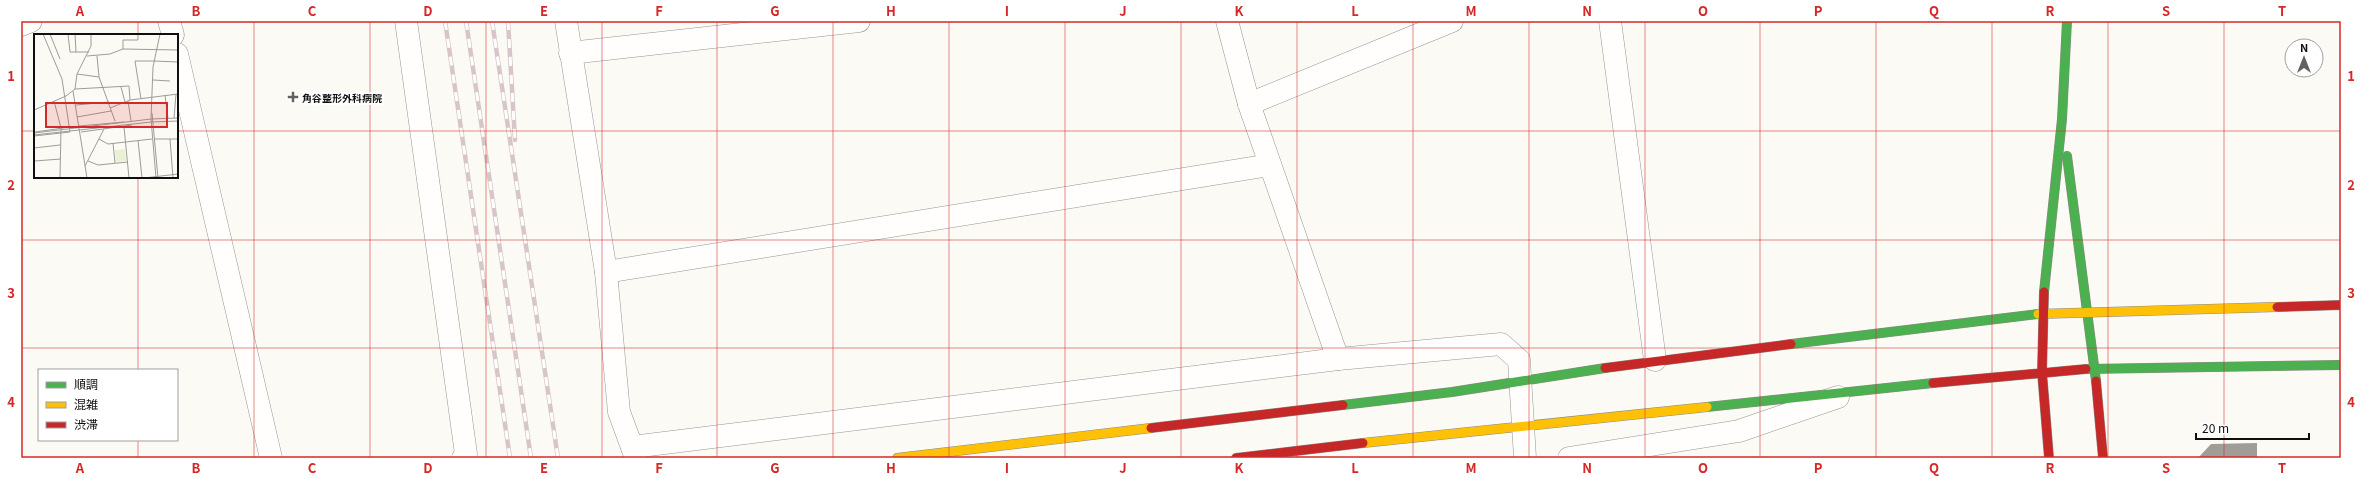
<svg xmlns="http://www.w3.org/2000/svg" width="2362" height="479" viewBox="0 0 2362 479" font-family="Georgia,'Noto Sans JP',serif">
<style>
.building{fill:#a09d99}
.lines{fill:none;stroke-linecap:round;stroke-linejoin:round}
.street-casing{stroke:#969592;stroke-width:23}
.fast-casing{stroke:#8c8b89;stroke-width:10}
.slow-casing{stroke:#8c8b89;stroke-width:10}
.jam-casing{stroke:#8c8b89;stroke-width:10}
.street{stroke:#fffefd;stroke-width:22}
.fast{stroke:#4caf50;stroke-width:9}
.slow{stroke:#ffc107;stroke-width:9}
.jam{stroke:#c62828;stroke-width:9}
.rail-casing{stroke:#d8c5c7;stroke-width:4.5}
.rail{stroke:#fff;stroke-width:3;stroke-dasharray:9;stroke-linecap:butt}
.grid{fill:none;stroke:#d62828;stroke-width:1;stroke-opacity:0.55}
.poi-dot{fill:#62615f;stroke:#fff;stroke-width:1.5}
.labels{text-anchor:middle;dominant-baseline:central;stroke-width:4;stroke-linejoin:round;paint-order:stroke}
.poi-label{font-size:10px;font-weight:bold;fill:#0f0f0f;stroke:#fff;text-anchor:start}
.inset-road{fill:none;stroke:#9d9c98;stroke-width:1}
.view{fill:#d62828;fill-opacity:0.15;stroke:#d62828;stroke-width:2}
.inset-edge{fill:none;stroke:#0f0f0f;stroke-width:2}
.neatline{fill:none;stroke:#d62828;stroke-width:1.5}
.grid-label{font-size:13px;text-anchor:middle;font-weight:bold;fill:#d62828}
</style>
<rect width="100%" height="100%" fill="#fcfaf4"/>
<path class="building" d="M2257 443V458H2198L2211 444Z"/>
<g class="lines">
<defs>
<g id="street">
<path d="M169 21 173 35"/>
<path d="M406 21 466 454 463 458"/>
<path d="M566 21 606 272 619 412 636 458"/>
<path d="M1227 21 1249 104 1338 359"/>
<path d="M1610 21 1655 360"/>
<path d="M21 25 31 21"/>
<path d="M570 53 859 21"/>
<path d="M177 54 271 458"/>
<path d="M1249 104 1452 21"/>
<path d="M606 272 1270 165"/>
<path d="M632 447 1338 359 1501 344 1519 360 1525 458"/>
<path d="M1569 458 1739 431 1838 397"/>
</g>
<g id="fast">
<path d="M2067 156 2096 381"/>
<path d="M2044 292 2062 119 2067 21"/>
<path d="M1791 344 2038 314"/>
<path d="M2086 369 2341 365"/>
<path d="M1343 405 1452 392 1605 368"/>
<path d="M1707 407 1933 383"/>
</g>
<g id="slow">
<path d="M2038 314 2277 307"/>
<path d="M1363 443 1707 407"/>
<path d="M897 458 1151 428"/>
</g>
<g id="jam">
<path d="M2044 292 2042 372 2049 458"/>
<path d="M2277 307 2341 305"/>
<path d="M1605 368 1791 344"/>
<path d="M2096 381 2103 458"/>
<path d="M1933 383 2086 369"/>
<path d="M1151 428 1343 405"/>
<path d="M1236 458 1363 443"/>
</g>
</defs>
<use href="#street" class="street-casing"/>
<use href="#fast" class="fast-casing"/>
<use href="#slow" class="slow-casing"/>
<use href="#jam" class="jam-casing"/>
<use href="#street" class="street"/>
<use href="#fast" class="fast"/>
<use href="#slow" class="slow"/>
<use href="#jam" class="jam"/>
<defs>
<g id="rail">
<path d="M445 21 510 458"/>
<path d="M466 21 531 458"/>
<path d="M492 21 558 458"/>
<path d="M508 21 515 140"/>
</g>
</defs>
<use href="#rail" class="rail-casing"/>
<use href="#rail" class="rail"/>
</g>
<path class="grid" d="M138 21V35M254 21V458M370 21V458M486 21V458M602 21V458M717 21V458M833 21V458M949 21V458M1065 21V458M1181 21V458M1297 21V458M1413 21V458M1529 21V458M1645 21V458M1760 21V458M1876 21V458M1992 21V458M2108 21V458M2224 21V458M21 131H35M177 131H2341M138 177V370M21 240H2341M21 348H2341M138 440V458"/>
<path class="poi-dot" d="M291 91h4v4h4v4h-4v4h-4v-4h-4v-4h4z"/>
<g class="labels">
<g class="poi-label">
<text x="302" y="97">角谷整形外科病院</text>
</g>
</g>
<g transform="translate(34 34)">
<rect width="144" height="144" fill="#fcfaf4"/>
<path d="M91 115 92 127 82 128 81 116Z" fill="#e8f1d4"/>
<path class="inset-road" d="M16 0 26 25M34 0 36 18H42M41 0 42 18H55M89 15V6H104V0M53 22 76 20 89 15 144 16M63 22 65 43 81 87M120 27 144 28M43 40 65 43M119 46 136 47M87 53 91 68M41 55 43 40 57 12V0M39 57 53 144M131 61 134 84M107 65 101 27H120M20 67 27 94 26 144M94 67 97 87M42 71 75 68M76 74 96 66 144 60M0 76 32 62 41 55 95 52 96 66M118 79 124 144M43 83 77 77M140 84 142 60M45 92 90 88M90 93 95 144M1 98 36 93M47 98 98 91M0 99 117 85 144 84M0 101 117 88 144 87M0 102 36 98 28 45 9 0M65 105 74 110 118 105M121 105H144M136 105 139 144M104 106 108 144M79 109 81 129M0 114 26 111M0 127 27 125M54 127 64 131 94 128M51 132 70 95M110 144 144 140M122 144 117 85 119 33 126 0"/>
<path class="view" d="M12 69H133V93H12Z"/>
<rect width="144" height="144" class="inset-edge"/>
</g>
<rect width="2362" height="479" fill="none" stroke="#ffffff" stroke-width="44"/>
<rect x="38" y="369" width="140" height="72" fill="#ffffff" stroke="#9f9f9f"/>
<rect x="46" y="382" width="20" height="6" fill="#4caf50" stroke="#9f9f9f"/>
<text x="74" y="389" font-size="12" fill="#0f0f0f">順調</text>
<rect x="46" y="402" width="20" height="6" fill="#ffc107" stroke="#9f9f9f"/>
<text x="74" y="409" font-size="12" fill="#0f0f0f">混雑</text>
<rect x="46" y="422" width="20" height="6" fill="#c62828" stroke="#9f9f9f"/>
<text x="74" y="429" font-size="12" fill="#0f0f0f">渋滞</text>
<g transform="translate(2304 58)"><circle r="19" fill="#ffffff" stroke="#9f9f9f"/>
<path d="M0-3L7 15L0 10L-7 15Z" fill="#62615f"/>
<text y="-6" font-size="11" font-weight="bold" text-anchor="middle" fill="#0f0f0f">N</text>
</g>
<path d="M2196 433v6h113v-6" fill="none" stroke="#0f0f0f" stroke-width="2"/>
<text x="2202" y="433" font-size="12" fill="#0f0f0f" stroke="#ffffff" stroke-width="3" paint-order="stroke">20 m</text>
<rect x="22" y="22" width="2318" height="435" class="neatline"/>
<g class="grid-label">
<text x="80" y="16">A</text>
<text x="196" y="16">B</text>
<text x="312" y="16">C</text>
<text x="428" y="16">D</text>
<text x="544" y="16">E</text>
<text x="659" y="16">F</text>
<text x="775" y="16">G</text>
<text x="891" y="16">H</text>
<text x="1007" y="16">I</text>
<text x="1123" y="16">J</text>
<text x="1239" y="16">K</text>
<text x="1355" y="16">L</text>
<text x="1471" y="16">M</text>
<text x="1587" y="16">N</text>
<text x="1703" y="16">O</text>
<text x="1818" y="16">P</text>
<text x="1934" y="16">Q</text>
<text x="2050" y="16">R</text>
<text x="2166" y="16">S</text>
<text x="2282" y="16">T</text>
<text x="11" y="81">1</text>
<text x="2351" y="81">1</text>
<text x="11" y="190">2</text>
<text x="2351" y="190">2</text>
<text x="11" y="298">3</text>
<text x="2351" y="298">3</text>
<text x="11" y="407">4</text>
<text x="2351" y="407">4</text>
<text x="80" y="473">A</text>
<text x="196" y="473">B</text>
<text x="312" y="473">C</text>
<text x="428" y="473">D</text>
<text x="544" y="473">E</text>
<text x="659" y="473">F</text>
<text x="775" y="473">G</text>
<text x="891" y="473">H</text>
<text x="1007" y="473">I</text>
<text x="1123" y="473">J</text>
<text x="1239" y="473">K</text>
<text x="1355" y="473">L</text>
<text x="1471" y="473">M</text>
<text x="1587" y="473">N</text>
<text x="1703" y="473">O</text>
<text x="1818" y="473">P</text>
<text x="1934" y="473">Q</text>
<text x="2050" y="473">R</text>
<text x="2166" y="473">S</text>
<text x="2282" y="473">T</text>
</g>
</svg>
